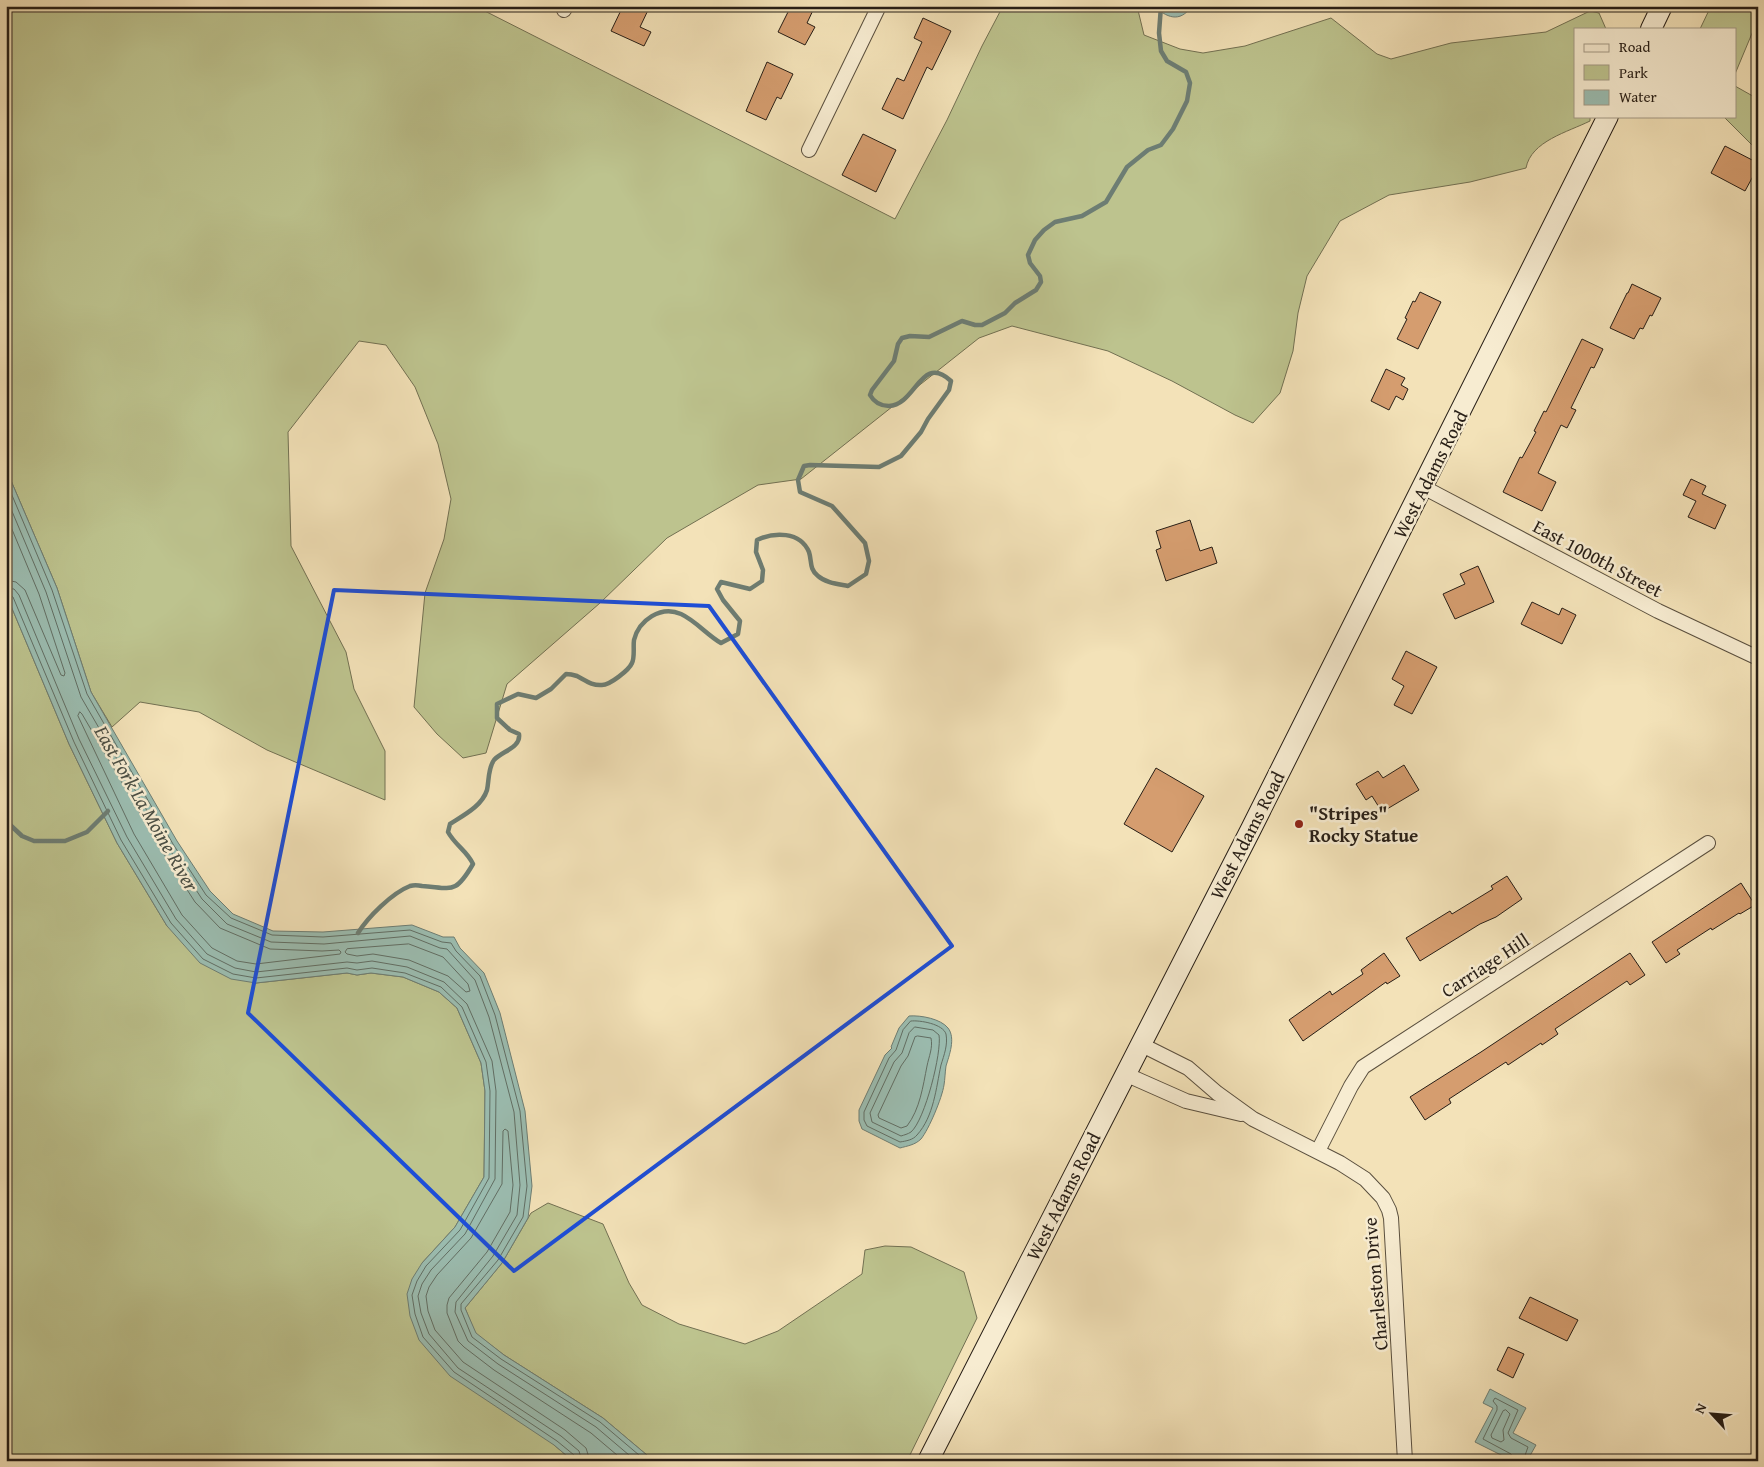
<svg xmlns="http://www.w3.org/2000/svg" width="1764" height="1467" viewBox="0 0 1764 1467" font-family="'Gentium Book Plus',serif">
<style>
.green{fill:#bdc38e;stroke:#727052}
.water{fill:#9bbdb1;stroke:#6d7d73}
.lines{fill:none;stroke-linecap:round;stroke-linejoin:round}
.shore{stroke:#616e64;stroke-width:1}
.stream{stroke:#6d7d73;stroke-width:4.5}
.building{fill:#d59d6f;stroke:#271e16}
.street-casing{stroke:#5a4f3e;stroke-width:16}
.secondary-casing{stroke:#271e16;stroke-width:22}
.street{stroke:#f7ecd1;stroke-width:14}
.secondary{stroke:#f7ecd1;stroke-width:20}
.marked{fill:none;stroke:#1d4ed8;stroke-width:4;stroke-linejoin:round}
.poi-dot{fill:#8f2418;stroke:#f7ecd1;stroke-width:2}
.labels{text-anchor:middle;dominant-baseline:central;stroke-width:5;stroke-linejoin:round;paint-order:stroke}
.street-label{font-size:19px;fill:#271e16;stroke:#f7ecd1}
.poi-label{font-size:19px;font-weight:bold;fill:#271e16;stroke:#f7ecd1;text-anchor:start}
.water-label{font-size:20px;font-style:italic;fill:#4a4e44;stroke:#f7ecd1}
</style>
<rect width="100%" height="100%" fill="#f3e2b8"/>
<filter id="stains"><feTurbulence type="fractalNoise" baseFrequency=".004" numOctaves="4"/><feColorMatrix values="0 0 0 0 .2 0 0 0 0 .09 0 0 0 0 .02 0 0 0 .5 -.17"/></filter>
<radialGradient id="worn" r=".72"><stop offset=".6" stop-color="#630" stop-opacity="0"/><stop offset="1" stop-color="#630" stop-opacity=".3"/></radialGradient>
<g class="green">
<path d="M6 6H475L895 219 947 120 982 46 1003 6H1137L1144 35 1180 49 1203 53 1245 46 1331 18 1377 54 1391 59 1451 43 1546 32 1590 11 1599 13 1606 29H1575V116H1590V121C1568 132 1531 141 1526 168L1470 182 1389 195 1340 221 1307 276 1298 313 1293 351 1280 393 1253 423 1235 415 1172 381 1108 351 1012 326 979 338 801 479 758 485 667 538 600 603 507 684 486 753 463 758 437 734 414 707 425 593 444 539 451 499 438 444 415 387 386 345 359 341 288 432 291 546 346 652 354 689 385 751V800L267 750 199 712 140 702 112 727 91 692 57 588 6 469Z"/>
<path d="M1711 6H1758V19L1735 74V29H1700Z"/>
<path d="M1735 86 1758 99V151L1723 116H1735Z"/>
<path d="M6 594 69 744 117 843 167 926 256 983 347 973 357 975 371 973 403 977 439 992 457 1008 481 1063 485 1091 484 1177 455 1227 422 1263 554 1445 573 1461H6Z"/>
<path d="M548 1203 603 1224 629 1283 642 1305 679 1324 745 1344 778 1331 862 1274 865 1250 885 1246 911 1247 964 1272 977 1318 907 1461H654L603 1418 504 1355 475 1333 465 1308 502 1263 531 1213Z"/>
</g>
<g class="water">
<path d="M1153 6H1192C1179 24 1167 17 1153 6Z"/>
<path d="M6 469 57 588 91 692 177 841 210 891 233 914 273 931 323 932 412 925 443 937H454L460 948 484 973 500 1013 525 1111 532 1186 528 1218 502 1263 465 1308 476 1333 504 1355 603 1418 654 1461H573L554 1445 450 1376 419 1340 410 1316 407 1294 412 1279 422 1263 455 1227 484 1177 485 1091 481 1063 457 1008 439 992 403 977 371 973 357 975 347 973 256 983 231 979 200 963 167 926 117 843 69 744 6 594Z"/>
<path d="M909 1016C921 1015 941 1019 948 1028 956 1038 949 1056 946 1066 945 1073 945 1079 944 1085 942 1098 929 1129 921 1139 915 1145 907 1146 900 1148L862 1129 859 1121V1110L885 1055 892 1048 891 1047 899 1028Z"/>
<path d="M1490 1389 1526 1408 1513 1433 1536 1445 1527 1461H1513L1475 1442 1493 1408 1483 1403Z"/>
</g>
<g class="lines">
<g class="shore">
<path d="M6 481 52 590 87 694 173 844 206 895 231 918 272 935 323 937 410 930 442 942 451 943 456 951 480 976 495 1015 520 1111 527 1186 523 1217 498 1260 461 1304V1310L472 1337 501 1359 600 1422 646 1461"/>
<path d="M6 497 46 592 81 697 168 847 202 899 227 924 271 942 324 944 410 936 440 948 447 949 475 980 489 1017 514 1112 520 1185 517 1215 493 1256 456 1302 455 1312 468 1341 498 1364 596 1427 636 1461"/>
<path d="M6 515 39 594 65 673 64 676 61 675 25 590 16 582 6 580"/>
<path d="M6 588 14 589 19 595 79 739 127 837 176 919 207 954 235 968 256 972 347 962 357 963 372 961 407 967 444 982 467 1004 492 1061 496 1091 495 1179 465 1234 431 1270 422 1284 418 1296 421 1313 429 1334 458 1368 561 1436 579 1451 582 1461"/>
<path d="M6 594 10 595 13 597 74 742 121 840 171 923 203 959 233 974 256 978 347 968 357 970 372 968 405 973 441 987 462 1007 486 1062 490 1091 489 1178 460 1230 426 1266 417 1281 412 1295 415 1314 423 1337 454 1372 557 1441 574 1455 576 1461"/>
<path d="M80 712 82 714 162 851 195 902 220 928 270 949 322 951 339 950 341 952 340 954 256 964 237 961 212 948 182 915 134 834 78 716Z"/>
<path d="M409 944 443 957 468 984 470 991 466 992 448 976 409 960 373 954 357 956 347 954 345 952 347 949Z"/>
<path d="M911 1021C920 1020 943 1024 946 1034 948 1045 944 1055 941 1065 936 1088 934 1116 917 1135 913 1140 906 1141 900 1142L867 1126 864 1120V1112L889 1058 896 1050 903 1030Z"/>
<path d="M915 1027 933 1030 939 1035C942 1052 925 1120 911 1132 908 1134 904 1135 901 1136L872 1122 870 1113 894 1062 902 1053 909 1033Z"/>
<path d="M918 1036 931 1038C933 1048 929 1056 927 1066 923 1086 920 1109 907 1126L901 1128 879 1118 878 1115 901 1066 908 1056 915 1037Z"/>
<path d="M1506 1410 1510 1414 1503 1430 1504 1440 1501 1442 1492 1438 1491 1435 1503 1411Z"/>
<path d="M590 1461 586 1448 565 1430 463 1362 435 1330 428 1311 426 1296 429 1287 437 1275 471 1238 502 1184 503 1131 505 1129 508 1131 513 1185 510 1212 487 1252 449 1298 447 1305V1313L458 1341 464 1347 494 1370 591 1433 624 1461"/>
<path d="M1513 1461 1511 1454 1483 1439 1497 1410V1406L1493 1401 1495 1398 1518 1410 1508 1433 1511 1438 1528 1447 1523 1461"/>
</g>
<g class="stream">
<path d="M6 821 22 836 34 841H65L87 832 108 811"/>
<path d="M358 933C368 917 392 893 410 886 413 885 418 885 422 886 452 888 455 895 473 864 467 851 455 845 448 832L450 824C464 815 482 806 487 790 489 781 488 768 494 760 502 751 521 748 519 734L510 730 497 718V704L518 694 536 698 551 689 566 674C569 674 574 675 577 676 585 680 592 686 602 685 610 685 629 670 632 663 635 657 633 647 634 640 639 620 661 605 681 614 696 621 707 635 721 643L738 634 740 621 723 600 717 589 721 582 750 589 762 581 763 570 756 552 757 540C774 532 800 531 809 552 812 561 809 569 818 576 826 583 838 584 848 586L866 574 869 561 865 543 832 506 800 492 798 480 804 466 810 465 879 467 901 456 921 432 928 419 949 390 951 381C921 353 916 405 889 406 880 406 874 402 870 395L872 390 894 361 898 344 902 338 910 336 929 337 962 321 975 325H982L1005 313 1015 303 1036 290 1041 282 1040 276 1030 263 1028 255 1035 240 1044 230 1055 222 1082 216 1106 202 1127 167 1148 150 1161 145 1173 129 1187 101 1190 83 1186 72 1167 61 1161 51 1159 33 1161 6"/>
</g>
</g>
<g class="building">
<path d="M623 6H650L640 27 651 32 644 46 611 31Z"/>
<path d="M791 6H815L807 23 815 27 805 45 778 32Z"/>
<path d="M923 18 951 31 932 70 927 67 903 119 882 109 897 78 904 81 922 42 914 38Z"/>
<path d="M767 62 793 74 781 99 777 97 766 120 746 111Z"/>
<path d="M863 134 896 150 876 192 842 175Z"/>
<path d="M1725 146 1758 163V167L1745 191 1711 173Z"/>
<path d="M1632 284 1661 298 1652 316 1650 315 1643 329 1640 328 1634 339 1610 328 1627 293H1628Z"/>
<path d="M1420 292 1441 302 1418 349 1397 339 1407 319 1405 318 1413 301 1415 302Z"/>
<path d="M1582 339 1603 349 1594 368 1591 367 1571 408 1576 410 1567 428 1561 425 1538 473 1556 482 1542 511 1503 492 1520 457 1522 458 1536 432 1534 431 1544 411 1546 412Z"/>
<path d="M1386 369 1405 378 1401 385 1408 389 1403 400 1396 396 1389 410 1371 401Z"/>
<path d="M1691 479 1706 486 1702 494 1726 505 1715 529 1688 517 1696 501 1683 495Z"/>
<path d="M1190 520 1200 551 1212 547 1217 563 1166 581 1156 550 1161 548 1156 531Z"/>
<path d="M1478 566 1494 602 1455 619 1443 594 1465 584 1460 574Z"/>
<path d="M1532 602 1559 615 1562 608 1576 615 1562 644 1521 624Z"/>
<path d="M1406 651 1437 667 1412 714 1394 705 1404 686 1392 679Z"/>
<path d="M1404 765 1419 790 1382 812 1372 796 1366 800 1356 784 1378 771 1383 778Z"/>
<path d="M1156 768 1204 796 1172 852 1124 824Z"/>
<path d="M1507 876 1522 899 1496 917 1480 924 1420 961 1406 938 1450 911 1452 914 1493 889 1491 886Z"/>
<path d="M1741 883 1755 905 1740 914 1739 913 1712 930 1711 928 1677 950 1680 954 1666 963 1652 942Z"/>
<path d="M1384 953 1400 976 1387 984 1386 982 1303 1041 1289 1020 1330 991 1332 995 1363 974 1361 970Z"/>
<path d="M1630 953 1645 975 1630 985 1627 981 1555 1029 1558 1034 1542 1045 1541 1043 1508 1065 1506 1062 1449 1099 1451 1103 1425 1120 1410 1097 1481 1052Z"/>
<path d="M1530 1297 1578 1320 1567 1341 1519 1318Z"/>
<path d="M1508 1347 1524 1354 1513 1378 1497 1370Z"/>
</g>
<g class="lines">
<defs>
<g id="street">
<path d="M564 10 566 6"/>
<path d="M809 150 879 6"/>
<path d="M1423 487 1658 611 1758 658"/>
<path d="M1140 1044 1188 1068 1217 1093 1253 1119 1340 1163 1365 1179 1383 1198 1389 1210 1391 1218 1405 1461"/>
<path d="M1125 1074 1186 1101 1241 1114"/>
<path d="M1318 1151 1351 1086 1363 1067 1708 843"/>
</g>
<g id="secondary">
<path d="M1651 29 1662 6"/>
<path d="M928 1461 1251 829 1608 116"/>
</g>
</defs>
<use href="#street" class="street-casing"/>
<use href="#secondary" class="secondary-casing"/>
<use href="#street" class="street"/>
<use href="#secondary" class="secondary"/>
</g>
<path class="marked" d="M334 590 709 606 952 946 514 1271 248 1013Z"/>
<circle class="poi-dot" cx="1299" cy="824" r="5"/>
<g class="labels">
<g class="street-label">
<text transform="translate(1430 474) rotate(-63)">West Adams Road</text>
<text transform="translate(1598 558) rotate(28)">East 1000th Street</text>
<text transform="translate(1247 835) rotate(-63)">West Adams Road</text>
<text transform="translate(1485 965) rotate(-33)">Carriage Hill</text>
<text transform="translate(1063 1196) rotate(-63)">West Adams Road</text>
<text transform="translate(1375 1284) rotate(-95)">Charleston Drive</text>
</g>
<g class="poi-label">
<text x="1309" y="813">"Stripes"<tspan x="1309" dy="22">Rocky Statue</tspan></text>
</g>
<g class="water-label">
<text transform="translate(147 808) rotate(60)">East Fork La Moine River</text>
</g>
</g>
<rect width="1764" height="1467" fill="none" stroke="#f3e2b8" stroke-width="25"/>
<rect x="8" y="8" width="1749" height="1452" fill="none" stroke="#271e16" stroke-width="2.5"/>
<rect x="12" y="12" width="1739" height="1442" fill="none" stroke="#271e16"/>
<rect x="1574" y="28" width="162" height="90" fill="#f7ecd1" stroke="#a49a86"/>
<rect x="1584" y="44" width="25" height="8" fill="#f7ecd1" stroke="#a49a86"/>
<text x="1619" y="52" font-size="15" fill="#271e16">Road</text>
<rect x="1584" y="65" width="25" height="15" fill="#bdc38e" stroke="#a49a86"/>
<text x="1619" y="78" font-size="15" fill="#271e16">Park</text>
<rect x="1584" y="90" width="25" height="15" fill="#9bbdb1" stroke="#a49a86"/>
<text x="1619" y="102" font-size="15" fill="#271e16">Water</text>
<g transform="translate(1712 1414) rotate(296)" stroke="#f7ecd1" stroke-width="4" paint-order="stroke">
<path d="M0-4L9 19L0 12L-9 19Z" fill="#271e16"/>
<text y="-8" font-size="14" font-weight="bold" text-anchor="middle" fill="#271e16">N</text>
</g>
<rect width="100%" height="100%" filter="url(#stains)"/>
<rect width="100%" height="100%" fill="url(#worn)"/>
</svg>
